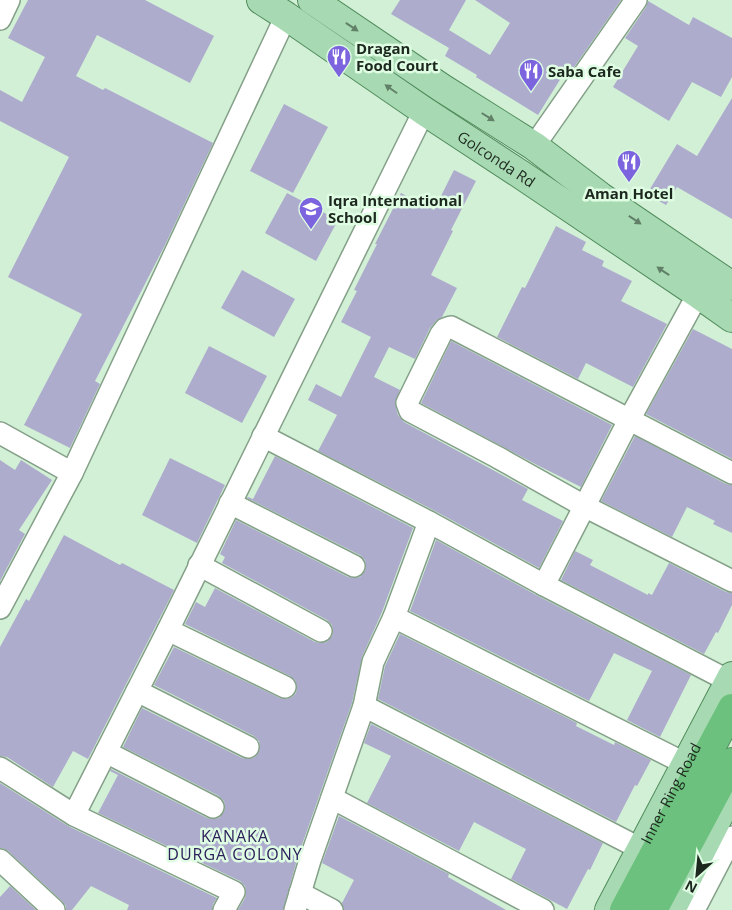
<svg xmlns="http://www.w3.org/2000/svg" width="732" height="910" viewBox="0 0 732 910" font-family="'Open Sans',sans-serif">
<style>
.building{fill:#aeaccd}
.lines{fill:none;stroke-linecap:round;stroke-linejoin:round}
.minor-casing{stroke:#84a088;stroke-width:24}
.major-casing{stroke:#518b5c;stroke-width:30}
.highway-casing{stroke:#518b5c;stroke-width:30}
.minor{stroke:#fff;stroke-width:21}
.major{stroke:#a7dab2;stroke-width:28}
.highway{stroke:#6dc17e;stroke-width:28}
.oneway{fill:#628068}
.labels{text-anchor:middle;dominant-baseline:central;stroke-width:5;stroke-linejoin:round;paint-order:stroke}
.poi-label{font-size:15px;font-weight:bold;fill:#1c271e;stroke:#dffde3;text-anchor:start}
.street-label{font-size:15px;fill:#1c271e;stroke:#dffde3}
.neighbourhood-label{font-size:16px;letter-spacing:1px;fill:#2d215b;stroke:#dffde3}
</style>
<rect width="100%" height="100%" fill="#d2f0d6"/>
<g class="building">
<path d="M28 0H145L214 36 190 83 97 35 76 76 103 90 105 88 213 143 165 245 95 381 100 384 70 448 24 425 82 314 8 277 69 157 0 121V90L22 102 45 57 8 38Z"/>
<path d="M400 0H466L449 30 490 55 510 23 475 0H621L570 73 566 70 538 115 476 77 477 75 445 56 449 48 391 14Z"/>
<path d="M648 1 689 25 693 17 732 38V77L721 97 692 82 669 121 613 87 638 46 625 38 646 7Z"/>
<path d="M732 98V219L677 187 666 205 647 194 677 144 697 156Z"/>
<path d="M284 104 328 127 293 193 250 171Z"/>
<path d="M454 170 476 181 451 230 453 231 431 275 457 288 442 317 436 321 430 328 415 359 389 347 374 377 400 390 395 403 398 415 404 422 528 489 522 500 563 521 539 568 435 511 318 451 337 415 308 400 316 384 341 397 371 337 341 322 357 291 354 290 377 244H375L401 193 434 210Z"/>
<path d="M287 193 338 220 316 261 265 233Z"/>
<path d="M556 226 586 242 582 250 604 261 602 266 632 281 621 301 667 324 633 387 586 363 578 379 497 337 522 287 525 288Z"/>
<path d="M242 270 295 299 274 337 221 308Z"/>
<path d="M693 329 732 349V459L646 414Z"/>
<path d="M451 341 612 425 581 487 539 466 421 403Z"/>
<path d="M209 346 267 376 242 423 185 393Z"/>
<path d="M635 436 726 484 732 485V533L713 524 715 521 687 507 672 537 601 501Z"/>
<path d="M275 456 413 528 382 612 362 657 352 703 298 856 283 910H238L245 898 246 892 245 886 240 881 98 813 118 775 110 771 111 769 207 818 213 819 219 818 224 812 225 807 224 801 219 796 123 747 142 708 242 758 248 759 254 758 259 752 260 746 259 741 254 736 154 685 174 647 280 698 286 699 292 697 296 693 297 686 295 680 290 676 185 624 196 602 205 607 215 588 315 642 321 643 327 642 332 636 333 631 332 625 327 620 222 563 225 557 220 554 236 520 348 577 354 578 360 577 365 571 366 566 365 560 360 555 247 498 248 497 253 499Z"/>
<path d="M170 458 225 485 197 543 142 515Z"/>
<path d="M0 460 15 470 21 460 52 480 19 530 25 534 0 581Z"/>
<path d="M64 535 120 565 122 563 174 590 88 759 73 751 53 787 7 757 0 756V647L26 599 29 601Z"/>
<path d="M436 540 538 596 691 675 660 737 627 720 652 671 614 653 589 701 410 611Z"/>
<path d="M575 551 593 560 590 565 648 595V593L652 595 669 563 726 592 732 593V605L718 633 716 632 704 654 561 580Z"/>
<path d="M400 634 577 723 576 726 614 745 615 742 651 760 637 786 635 785 616 822 378 699 385 666Z"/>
<path d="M371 724 603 843 590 870 588 869 567 909 511 879 526 849 474 822 459 851 367 803 391 756 364 743Z"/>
<path d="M0 783 68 826 217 898 213 904 212 910H127L129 905 91 886 72 910H66V906L62 901 8 851 3 848H0Z"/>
<path d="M339 816 449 874 448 877 506 910H344L342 903 354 880 322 863Z"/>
<path d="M10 886 36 910H0V897Z"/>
</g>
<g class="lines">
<defs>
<g id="minor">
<path d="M0 19 9 0"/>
<path d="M534 146 636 0"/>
<path d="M0 433 72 473"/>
<path d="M263 436 429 522 544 585 729 681"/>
<path d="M732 473 451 327 445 329 441 334 407 403 410 411 497 457 584 506 732 581"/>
<path d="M230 503 354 566"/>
<path d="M199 565 321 631"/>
<path d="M544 585 629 420 698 294"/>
<path d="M0 608 72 473 286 16"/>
<path d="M394 617 686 764"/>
<path d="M168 630 285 687"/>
<path d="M137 691 248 747"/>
<path d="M364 706 641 849"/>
<path d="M106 752 213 807"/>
<path d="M0 768 74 815 234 892 224 910"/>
<path d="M332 798 543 910"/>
<path d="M74 815 168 630 424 111"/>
<path d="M0 860 54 910"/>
<path d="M300 893 332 910"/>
<path d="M295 910 310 860 364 706 373 662 394 617 429 522"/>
<path d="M694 910 732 837"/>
</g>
<g id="major">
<path id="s1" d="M261 0 286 16 424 111 520 174 698 294 732 318"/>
<path d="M312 0 442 88 534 146 601 197 732 286"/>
<path id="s2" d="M609 910 732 676"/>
<path d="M671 910 732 790"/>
</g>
<g id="highway">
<path d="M624 910 732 708"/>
<path d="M653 910 732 762"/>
</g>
</defs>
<use href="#minor" class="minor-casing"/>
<use href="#major" class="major-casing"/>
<use href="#highway" class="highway-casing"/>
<use href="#minor" class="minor"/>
<use href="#major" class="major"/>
<use href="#highway" class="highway"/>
</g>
<defs><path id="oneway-solid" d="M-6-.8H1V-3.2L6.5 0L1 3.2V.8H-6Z" transform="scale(1.25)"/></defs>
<g class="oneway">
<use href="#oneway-solid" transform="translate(352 27) rotate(34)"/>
<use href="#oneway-solid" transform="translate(391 89) rotate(-145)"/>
<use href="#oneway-solid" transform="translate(488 117) rotate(32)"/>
<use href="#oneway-solid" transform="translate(635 220) rotate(34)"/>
<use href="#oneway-solid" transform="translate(663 271) rotate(-146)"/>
</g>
<defs>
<symbol id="restaurant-pin" viewBox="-11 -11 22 30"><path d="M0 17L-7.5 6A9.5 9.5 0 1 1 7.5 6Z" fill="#7c64df" stroke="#dffde3"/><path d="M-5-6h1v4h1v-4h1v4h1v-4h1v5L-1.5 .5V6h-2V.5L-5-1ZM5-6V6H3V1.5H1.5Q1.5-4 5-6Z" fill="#fff"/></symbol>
<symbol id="university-pin" viewBox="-11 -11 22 30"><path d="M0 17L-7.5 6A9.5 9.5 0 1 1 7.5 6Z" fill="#7c64df" stroke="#dffde3"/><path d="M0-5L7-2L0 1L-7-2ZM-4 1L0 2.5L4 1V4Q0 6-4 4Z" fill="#fff"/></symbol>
</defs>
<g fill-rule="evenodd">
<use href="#restaurant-pin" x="325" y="43" width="28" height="38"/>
<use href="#restaurant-pin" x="517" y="57" width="28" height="38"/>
<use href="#restaurant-pin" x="615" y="148" width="28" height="38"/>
<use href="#university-pin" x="297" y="195" width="28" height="38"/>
</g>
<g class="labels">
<g class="poi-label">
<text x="356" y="48">Dragan<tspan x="356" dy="17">Food Court</tspan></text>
<text x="548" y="71">Saba Cafe</text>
<text x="629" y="193" text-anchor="middle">Aman Hotel</text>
<text x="328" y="200">Iqra International<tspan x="328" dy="17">School</tspan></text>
</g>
<g class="street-label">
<text stroke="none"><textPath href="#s1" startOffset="284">Golconda Rd</textPath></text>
<text stroke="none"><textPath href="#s2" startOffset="132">Inner Ring Road</textPath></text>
</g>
<g class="neighbourhood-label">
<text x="235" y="836">KANAKA<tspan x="235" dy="18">DURGA COLONY</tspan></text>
</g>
</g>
<g transform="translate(697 875) rotate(207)" stroke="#dffde3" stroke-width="4" paint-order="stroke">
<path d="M0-4L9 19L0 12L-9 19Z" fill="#1c271e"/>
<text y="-8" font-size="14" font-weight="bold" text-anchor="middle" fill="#1c271e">N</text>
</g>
</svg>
